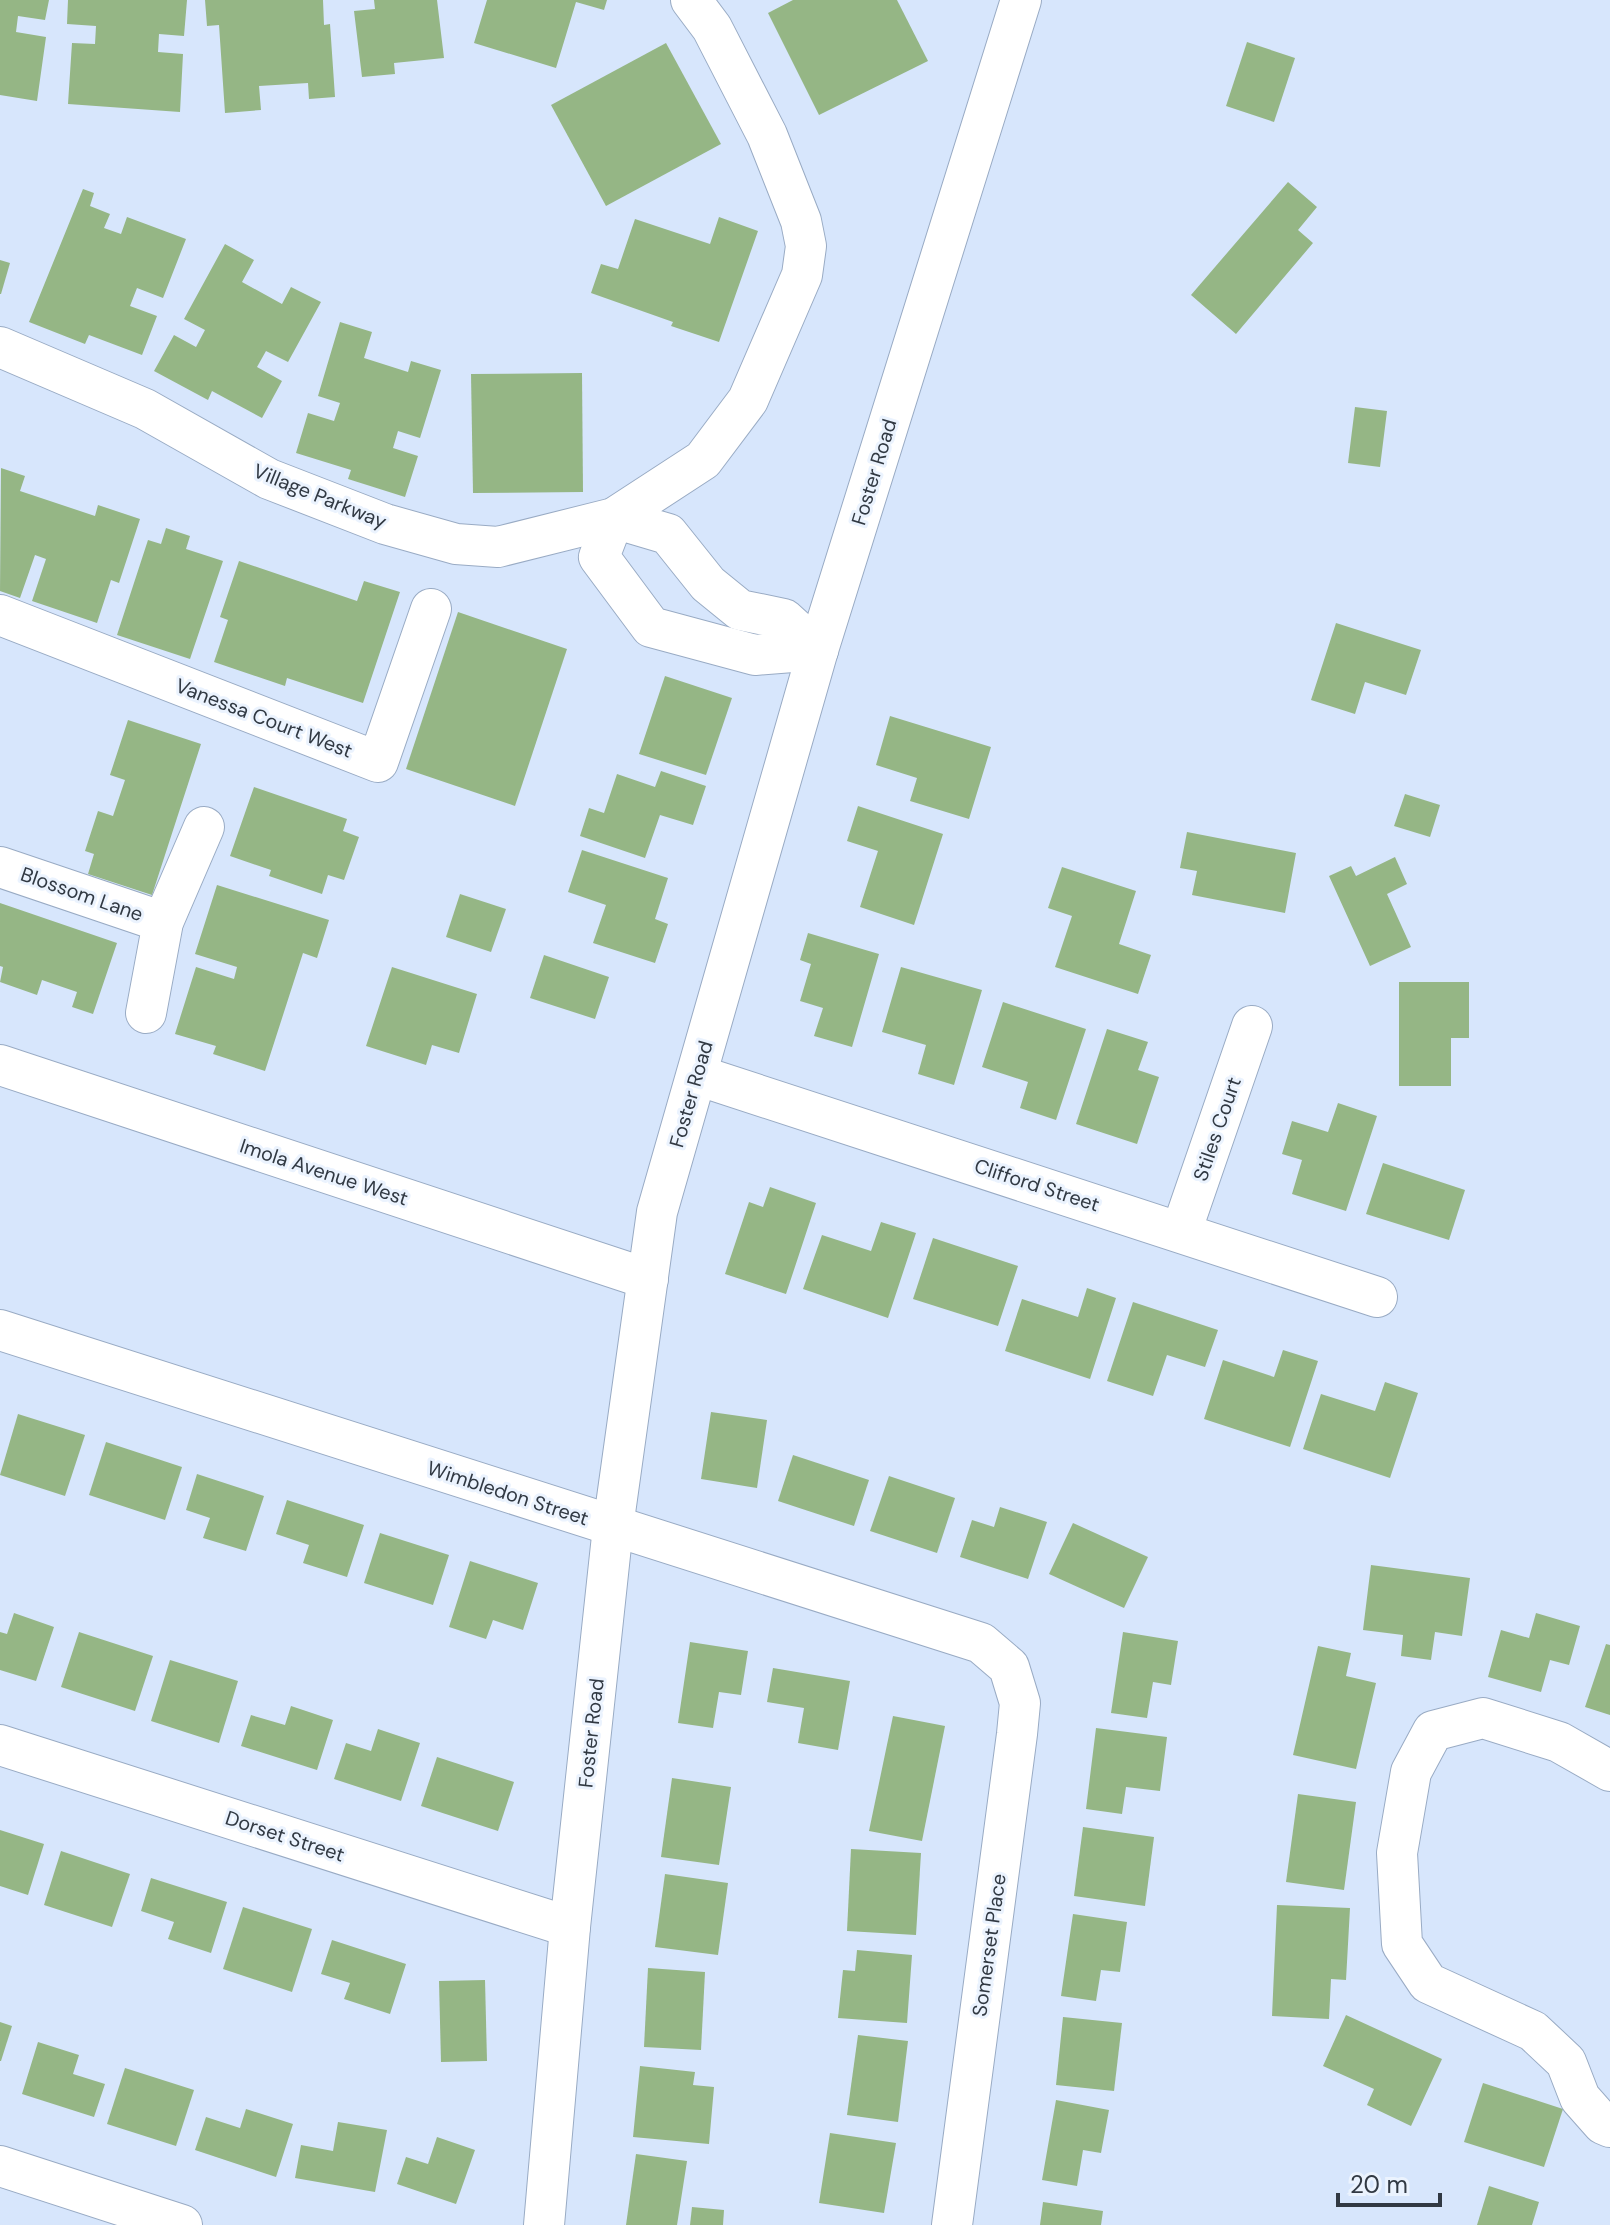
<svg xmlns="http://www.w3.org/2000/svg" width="1610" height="2225" viewBox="0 0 1610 2225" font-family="'DM Sans',sans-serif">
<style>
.building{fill:#95b685}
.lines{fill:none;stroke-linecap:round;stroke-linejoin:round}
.minor-casing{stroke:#99abc4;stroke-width:42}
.minor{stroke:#fff;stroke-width:40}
.labels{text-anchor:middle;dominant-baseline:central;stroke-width:6;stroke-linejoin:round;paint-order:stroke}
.street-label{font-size:20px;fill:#313943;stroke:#ebf3fe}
</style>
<rect width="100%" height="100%" fill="#d7e6fc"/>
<g class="building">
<path d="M0 0H49L45 20 18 16 16 32 46 37 37 101 0 95Z"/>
<path d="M68 0H187L184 36 159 34 158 52 183 54 180 112 68 104 72 43 95 44 96 26 67 24Z"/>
<path d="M205 0H323L324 25 330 24 335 97 309 99 308 83 259 86 261 110 225 113 219 25 207 26Z"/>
<path d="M374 0H437L444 58 394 63 395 74 362 77 354 11 375 9Z"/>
<path d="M487 0H607L604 10 576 2 556 68 474 43Z"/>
<path d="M793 0H897L928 61 819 115 768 13Z"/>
<path d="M1247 42 1295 58 1274 122 1226 106Z"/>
<path d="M666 43 721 144 606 206 551 105Z"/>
<path d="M1288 182 1317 207 1298 230 1313 243 1236 334 1191 295Z"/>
<path d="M83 189 94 193 90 206 110 214 104 228 121 234 127 217 186 239 163 298 137 288 130 306 157 316 142 355 89 335 85 344 29 322Z"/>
<path d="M719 217 758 231 719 342 671 326 673 322 591 293 601 264 618 269 635 219 710 244Z"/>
<path d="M225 244 254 260 242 282 282 304 291 287 321 302 288 362 266 351 257 367 282 381 262 418 212 391 208 400 154 371 174 335 196 347 205 330 184 319Z"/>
<path d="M0 260 10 263 1 294H0Z"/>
<path d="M340 322 372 332 364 358 408 372 411 361 441 370 420 438 398 431 393 448 418 456 405 497 348 479 351 470 296 453 308 413 334 421 340 403 318 396Z"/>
<path d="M582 373 583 492 473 493 471 374Z"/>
<path d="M1355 407 1387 411 1380 467 1348 463Z"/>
<path d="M1 468 25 476 20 491 95 516 98 505 140 519 119 583 111 580 97 623 32 601 46 559 35 555 20 598 0 591Z"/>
<path d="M166 528 190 536 186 549 223 561 190 659 117 635 148 540 161 544Z"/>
<path d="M239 561 357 601 364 581 400 592 363 703 287 678 285 686 214 662 228 620 220 617Z"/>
<path d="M458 612 567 649 515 806 406 769Z"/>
<path d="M1336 623 1421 650 1406 695 1365 682 1355 714 1311 700Z"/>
<path d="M665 676 732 698 706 775 639 754Z"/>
<path d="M890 716 991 747 969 819 910 801 917 778 876 765Z"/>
<path d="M128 720 201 744 152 895 88 874 94 854 85 851 98 811 113 816 125 780 110 775Z"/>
<path d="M661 771 706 786 693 825 660 815 645 858 580 836 589 808 604 813 617 774 655 787Z"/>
<path d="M254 787 347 819 343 831 359 837 344 880 328 875 322 894 269 876 271 870 230 856Z"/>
<path d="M1405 794 1440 805 1430 837 1394 826Z"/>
<path d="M858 806 943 834 914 925 860 907 878 851 847 841Z"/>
<path d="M1187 832 1296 853 1285 913 1192 895 1197 871 1180 868Z"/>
<path d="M582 850 668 878 655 919 668 924 655 963 593 943 606 905 568 892Z"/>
<path d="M1395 857 1407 884 1387 894 1411 947 1370 966 1329 876 1351 866 1356 876Z"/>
<path d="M1062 867 1136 891 1119 944 1151 955 1138 994 1055 967 1072 916 1048 908Z"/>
<path d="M217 885 329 920 317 958 303 953 265 1071 213 1054 216 1046 175 1034 196 967 234 979 237 967 195 954Z"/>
<path d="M460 894 506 909 491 952 446 937Z"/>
<path d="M0 903 117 943 93 1014 72 1007 77 992 42 980 37 995 0 982 3 967 0 966Z"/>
<path d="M808 933 879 954 852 1047 814 1036 823 1008 800 1001 811 964 800 960Z"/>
<path d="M544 955 609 977 595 1019 530 998Z"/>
<path d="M392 967 477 994 459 1053 432 1045 426 1065 366 1046Z"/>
<path d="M901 967 982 990 954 1085 918 1074 926 1045 882 1032Z"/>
<path d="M1399 982H1469V1038H1451V1086H1399Z"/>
<path d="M1003 1002 1086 1029 1056 1120 1020 1108 1028 1082 982 1067Z"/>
<path d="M1107 1029 1148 1042 1138 1070 1159 1077 1137 1144 1076 1124Z"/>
<path d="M1338 1103 1377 1116 1346 1211 1292 1194 1302 1160 1282 1154 1292 1121 1328 1132Z"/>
<path d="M1383 1163 1465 1190 1449 1240 1366 1214Z"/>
<path d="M770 1187 816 1203 786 1294 725 1274 749 1202 763 1207Z"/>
<path d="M881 1222 916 1233 888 1318 803 1289 822 1235 871 1251Z"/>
<path d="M933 1238 1018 1266 998 1326 913 1299Z"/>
<path d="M1087 1288 1116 1298 1090 1379 1005 1351 1022 1299 1078 1317Z"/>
<path d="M1133 1302 1218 1330 1205 1367 1167 1355 1153 1396 1107 1381Z"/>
<path d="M1283 1350 1318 1361 1290 1447 1204 1419 1223 1360 1274 1377Z"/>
<path d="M1385 1382 1418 1393 1390 1478 1303 1449 1321 1394 1375 1411Z"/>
<path d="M711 1412 767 1420 757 1488 701 1479Z"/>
<path d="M18 1414 85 1435 65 1496 0 1475Z"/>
<path d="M106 1442 182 1467 165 1520 89 1495Z"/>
<path d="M793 1455 869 1480 854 1526 778 1501Z"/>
<path d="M197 1474 264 1496 246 1551 203 1538 210 1518 186 1510Z"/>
<path d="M889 1476 955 1498 937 1553 870 1531Z"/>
<path d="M287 1500 364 1525 347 1577 303 1563 309 1545 276 1534Z"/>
<path d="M1000 1507 1047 1522 1028 1579 960 1557 972 1520 994 1527Z"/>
<path d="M1073 1523 1148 1557 1124 1608 1049 1574Z"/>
<path d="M380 1533 449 1555 433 1605 364 1583Z"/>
<path d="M470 1561 538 1583 523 1630 493 1620 486 1639 449 1627Z"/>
<path d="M1371 1565 1470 1578 1462 1636 1435 1632 1431 1660 1401 1656 1403 1635 1363 1630Z"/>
<path d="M14 1613 54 1627 36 1681 0 1670V1632L7 1634Z"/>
<path d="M1536 1613 1580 1626 1569 1665 1550 1660 1541 1692 1488 1677 1501 1630 1529 1638Z"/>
<path d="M79 1632 153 1656 135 1711 61 1687Z"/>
<path d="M1123 1632 1178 1641 1171 1685 1153 1682 1147 1718 1111 1713Z"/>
<path d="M690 1642 748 1651 741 1695 719 1692 713 1728 678 1723Z"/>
<path d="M1606 1644 1610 1645V1715L1585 1707Z"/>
<path d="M1318 1646 1351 1653 1346 1676 1376 1683 1356 1769 1293 1755Z"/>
<path d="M170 1660 238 1681 219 1743 151 1721Z"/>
<path d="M773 1668 850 1681 838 1750 798 1743 804 1708 767 1702Z"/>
<path d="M291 1706 333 1720 317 1770 241 1746 251 1715 285 1725Z"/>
<path d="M893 1716 945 1726 922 1841 869 1831Z"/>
<path d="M1096 1728 1167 1737 1160 1791 1126 1787 1122 1814 1086 1809Z"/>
<path d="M378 1729 420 1743 401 1801 334 1779 346 1743 371 1751Z"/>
<path d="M437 1757 514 1782 498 1831 421 1806Z"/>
<path d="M672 1778 731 1787 719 1865 661 1857Z"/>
<path d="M1298 1794 1356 1802 1344 1890 1286 1882Z"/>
<path d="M1083 1827 1154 1837 1145 1906 1074 1896Z"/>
<path d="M0 1830 44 1844 28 1895 0 1886Z"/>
<path d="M851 1849 921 1853 916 1935 847 1931Z"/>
<path d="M61 1851 130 1874 112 1927 44 1905Z"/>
<path d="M665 1874 728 1883 718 1955 655 1947Z"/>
<path d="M151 1878 227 1902 211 1953 168 1939 174 1922 141 1911Z"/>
<path d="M1277 1905 1350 1908 1346 1980 1331 1979 1329 2019 1272 2016Z"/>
<path d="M243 1907 312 1929 292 1992 223 1969Z"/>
<path d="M1073 1914 1127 1922 1120 1972 1101 1970 1096 2001 1061 1996Z"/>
<path d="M332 1940 406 1964 390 2014 344 1999 350 1983 321 1974Z"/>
<path d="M857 1950 912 1955 907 2023 838 2018 843 1970 855 1971Z"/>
<path d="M648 1968 705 1972 701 2050 644 2047Z"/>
<path d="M485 1980 487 2061 441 2062 439 1981Z"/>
<path d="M1346 2015 1442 2059 1411 2126 1367 2105 1374 2089 1323 2066Z"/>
<path d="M1063 2017 1122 2023 1114 2091 1056 2085Z"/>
<path d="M0 2022 12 2026 1 2061H0Z"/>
<path d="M858 2035 908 2041 898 2122 847 2115Z"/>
<path d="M38 2042 79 2055 73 2074 105 2084 94 2117 22 2094Z"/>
<path d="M640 2066 695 2072 693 2085 714 2087 709 2144 633 2137Z"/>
<path d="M125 2068 194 2090 176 2146 107 2124Z"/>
<path d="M1483 2083 1563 2109 1544 2167 1464 2142Z"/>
<path d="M1056 2100 1109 2110 1101 2153 1083 2150 1077 2186 1042 2180Z"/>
<path d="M246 2109 293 2124 276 2177 195 2150 206 2117 240 2128Z"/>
<path d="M338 2122 387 2130 375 2192 295 2178 301 2145 333 2151Z"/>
<path d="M830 2133 896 2143 884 2213 819 2203Z"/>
<path d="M437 2137 475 2150 456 2204 397 2184 406 2157 428 2164Z"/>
<path d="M636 2154 687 2161 677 2225H626Z"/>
<path d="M1489 2186 1539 2202 1532 2225H1477Z"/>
<path d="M1043 2202 1103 2211 1101 2225H1040Z"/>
<path d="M692 2207 724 2210 723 2225H690Z"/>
</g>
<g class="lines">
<defs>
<g id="minor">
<path d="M0 347 145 409 269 479 385 524 456 544 498 547 614 518 703 460 748 400 802 275 806 246 801 221 767 135 712 28 691 0"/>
<path d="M614 518 599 557 651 627 755 655 818 650"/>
<path d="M614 518 668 534 708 584 740 610 784 619 818 650"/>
<path d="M0 615 378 762 431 609"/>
<path d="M0 867 163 922"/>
<path d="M146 1013 163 922 204 827"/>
<path d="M0 1065 648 1279"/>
<path d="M697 1075 1377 1297"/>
<path d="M1181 1232 1252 1026"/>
<path d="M0 1330 981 1643 1009 1667 1020 1703 1017 1734 952 2225"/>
<path d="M0 1745 570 1927"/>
<path d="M1610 1771 1559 1742 1483 1718 1433 1731 1411 1772 1397 1853 1402 1944 1428 1983 1533 2031 1566 2062 1580 2098 1603 2124 1610 2127"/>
<path d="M0 2166 182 2225"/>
<path d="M544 2225 570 1927 613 1527 657 1212 818 650 1021 0"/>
</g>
</defs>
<use href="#minor" class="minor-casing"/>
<use href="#minor" class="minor"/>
</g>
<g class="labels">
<g class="street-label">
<text transform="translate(874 472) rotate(-73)">Foster Road</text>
<text transform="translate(320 496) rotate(22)">Village Parkway</text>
<text transform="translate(264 718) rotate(21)">Vanessa Court West</text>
<text transform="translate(82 894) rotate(19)">Blossom Lane</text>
<text transform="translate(691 1094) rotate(-74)">Foster Road</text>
<text transform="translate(1217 1129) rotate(-71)">Stiles Court</text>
<text transform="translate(324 1172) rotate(18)">Imola Avenue West</text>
<text transform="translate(1037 1185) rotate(18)">Clifford Street</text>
<text transform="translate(508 1493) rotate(18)">Wimbledon Street</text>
<text transform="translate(591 1733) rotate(-84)">Foster Road</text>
<text transform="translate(285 1836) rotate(18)">Dorset Street</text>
<text transform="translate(989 1945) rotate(-82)">Somerset Place</text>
</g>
</g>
<path d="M1338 2193v12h102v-12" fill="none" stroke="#313943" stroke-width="4"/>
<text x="1350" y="2193" font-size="24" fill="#313943" stroke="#ebf3fe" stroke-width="6" paint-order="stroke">20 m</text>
</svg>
